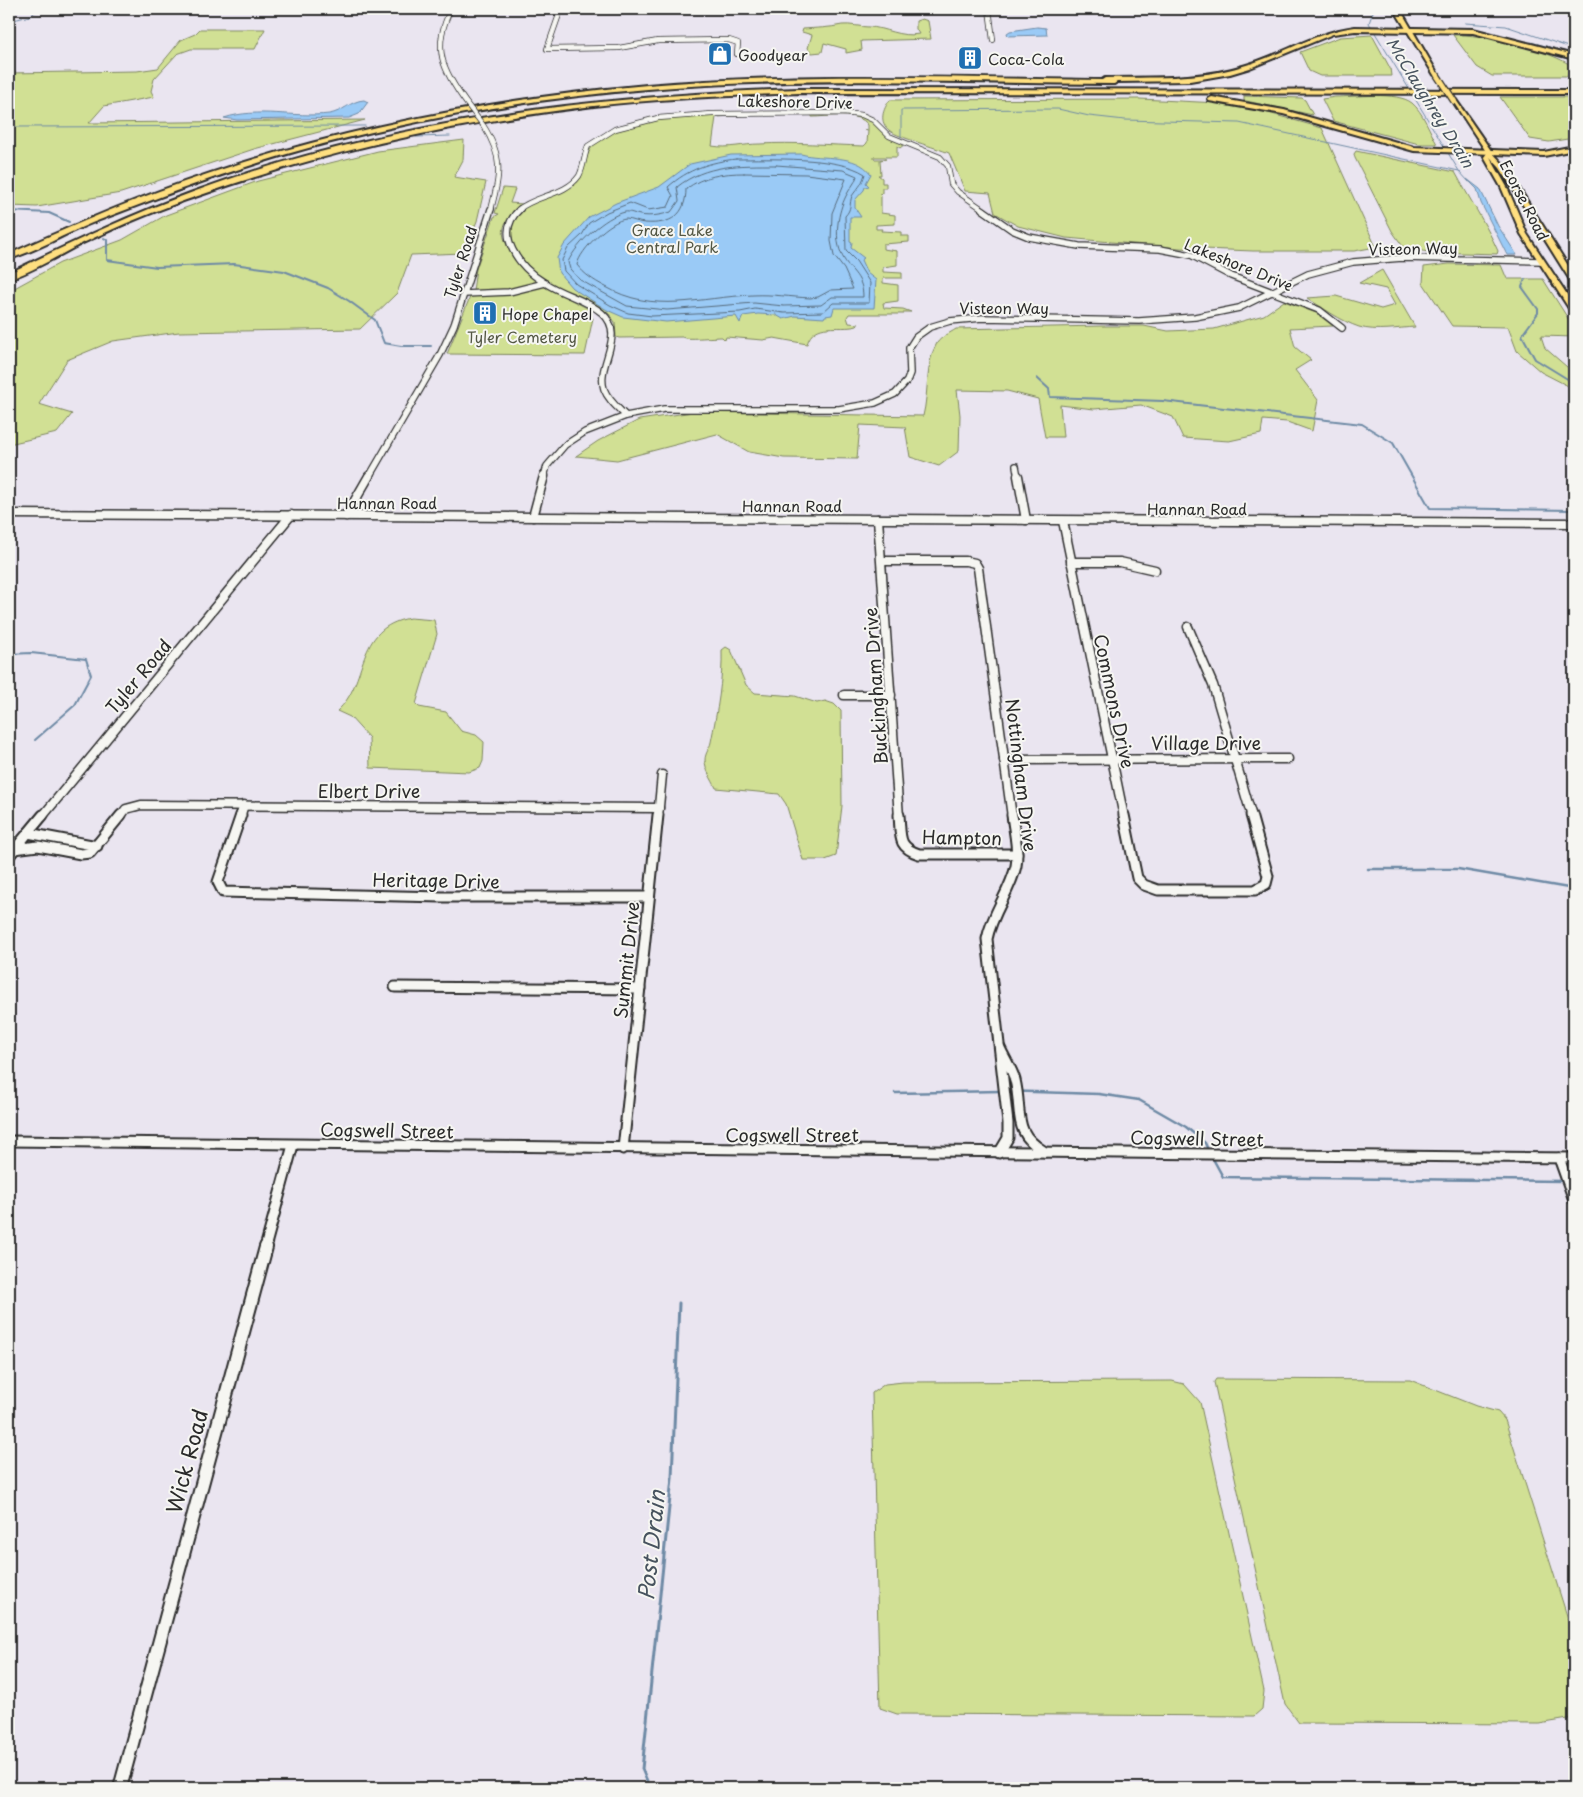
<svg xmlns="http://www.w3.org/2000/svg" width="1583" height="1797" viewBox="0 0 1583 1797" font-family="'Playpen Sans',sans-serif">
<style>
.green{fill:#d1e094;stroke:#7e8660}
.water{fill:#9acaf6;stroke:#6e8aa5}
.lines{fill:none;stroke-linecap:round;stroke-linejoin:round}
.shore{stroke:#576b7c;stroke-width:1}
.stream-far3{stroke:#6e8aa5;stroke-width:1}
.stream-far2{stroke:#6e8aa5;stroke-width:2}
.stream-far1{stroke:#6e8aa5;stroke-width:2.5}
.stream{stroke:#6e8aa5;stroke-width:3}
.minor-far4-casing{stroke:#2b2b2b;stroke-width:6}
.minor-far3-casing{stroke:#2b2b2b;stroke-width:8}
.minor-far2-casing{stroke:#2b2b2b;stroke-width:11}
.minor-far1-casing{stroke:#2b2b2b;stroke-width:13}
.minor-casing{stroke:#2b2b2b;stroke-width:16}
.major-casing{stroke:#2b2b2b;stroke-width:4}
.highway-casing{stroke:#2b2b2b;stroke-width:4}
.minor-far4{stroke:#f6f6f2;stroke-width:4.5}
.minor-far3{stroke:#f6f6f2;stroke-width:5.5}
.minor-far2{stroke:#f6f6f2;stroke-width:8}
.minor-far1{stroke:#f6f6f2;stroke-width:9}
.minor{stroke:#f6f6f2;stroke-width:12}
.major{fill:#ffdf80;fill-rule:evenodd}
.highway{fill:#ffdf80;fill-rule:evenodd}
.minor-bridge-casing{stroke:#2b2b2b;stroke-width:6;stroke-linecap:butt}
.major-bridge-casing{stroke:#2b2b2b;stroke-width:8;stroke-linecap:butt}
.minor-bridge{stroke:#f6f6f2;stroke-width:4.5}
.major-bridge{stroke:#ffdf80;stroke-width:5.5}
.labels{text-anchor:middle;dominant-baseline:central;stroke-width:4;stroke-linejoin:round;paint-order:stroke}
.far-poi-label{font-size:15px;fill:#2b2b2b;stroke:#f6f6f2;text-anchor:start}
.far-street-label{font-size:15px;fill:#2b2b2b;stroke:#f6f6f2}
.far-park-label{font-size:15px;fill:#545845;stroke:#f6f6f2}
.far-water-label{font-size:16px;font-style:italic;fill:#47535e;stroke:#f6f6f2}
.street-label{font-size:18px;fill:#2b2b2b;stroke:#f6f6f2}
.near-street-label{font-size:21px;fill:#2b2b2b;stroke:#f6f6f2}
.near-water-label{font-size:22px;font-style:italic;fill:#47535e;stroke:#f6f6f2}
</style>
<rect width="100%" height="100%" fill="#eae5f0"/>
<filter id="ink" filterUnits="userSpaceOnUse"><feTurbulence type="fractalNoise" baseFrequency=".02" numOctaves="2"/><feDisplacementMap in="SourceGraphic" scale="10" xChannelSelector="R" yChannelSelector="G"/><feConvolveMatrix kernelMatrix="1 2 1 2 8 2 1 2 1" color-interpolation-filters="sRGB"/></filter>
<g filter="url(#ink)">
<g class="green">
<path d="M922 19 928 21 931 39 861 41 862 50 846 53V49L824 43 822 52 812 53 808 48 812 35 802 32 803 29C816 28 829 28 842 25 850 24 861 27 869 27 884 27 900 38 919 34L916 29V21Z"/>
<path d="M200 29H265L255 49H191L177 54 154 79 151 91 154 97 104 106 89 123 365 120 254 149 121 193 37 207 9 206V73L137 71 158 68 181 40 195 34Z"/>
<path d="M1372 35 1390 68 1391 76H1320L1309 71 1300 52 1340 37Z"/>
<path d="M1453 35C1481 33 1549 50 1572 66L1574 76H1492L1477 67Z"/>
<path d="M1244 96 1302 98 1305 100 1313 115 1246 101H1244Z"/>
<path d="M1335 97C1354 97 1397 91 1412 103 1423 112 1430 132 1437 144H1419L1333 121 1322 99Z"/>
<path d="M1500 97H1574V138L1549 142 1530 139Z"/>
<path d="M1140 99 1218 103 1254 109 1322 128 1376 247 1354 251H1253L1179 248 1066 238 1018 226 995 213 990 193 965 191 949 153C937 148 898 137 890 131 878 122 883 109 890 100Z"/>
<path d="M812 114 860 116 871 121 885 135 905 144 900 148 897 146V157H874V159H886L880 160 881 175H878L882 178V183H886V188H882V193L879 194 881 196V213L895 215V224L876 225V229H882L881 231 901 232V236H909V242L883 244V249L897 251V265L883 267V272L902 273V278H883V283L898 285V301L883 303 884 308 903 309 911 312H904V314H849L847 317 849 323 859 324 857 326C839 331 814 320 807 344L774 338 763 340 726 337 725 340 722 337C712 337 686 340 682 337L619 338 616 337 615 322 609 314C594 302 574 297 557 288 531 273 490 236 524 208 537 197 558 192 573 185 589 171 581 156 596 143 630 112 709 116 752 115L716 117 712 146C729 149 743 144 760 144 794 142 828 145 864 146L867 143 868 131 864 130H868V125C859 111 827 117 812 117Z"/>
<path d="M464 140 463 160 454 177 486 182 477 221 464 253 411 255 397 293 360 329 179 332 113 341 67 360 39 404 72 414 57 433 9 444V291L60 263 122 240 166 215 258 181 378 151Z"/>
<path d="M1356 151 1455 172C1469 198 1486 224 1498 251L1497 254 1429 252 1404 248 1392 231 1355 158 1354 154Z"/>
<path d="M503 188 515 189 510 203 523 204C479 236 520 257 538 282L510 290 473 291 476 269 494 217 499 214 495 213Z"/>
<path d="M1449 264 1501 265 1507 279H1543L1574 328V337L1541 336 1545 348 1574 373V389L1541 372 1517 351 1508 327 1452 326 1423 283 1424 267Z"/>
<path d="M1382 270 1415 327C1398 328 1376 332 1359 327 1341 321 1323 308 1307 298L1336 296 1381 309 1395 305 1386 289 1359 283Z"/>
<path d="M544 286 589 309 580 318H593L585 355 447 354 470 297 509 294Z"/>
<path d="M1284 301 1316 313 1333 326 1290 328 1295 347 1311 360 1295 370 1318 400 1312 431 1287 422 1263 420 1261 434 1229 441 1183 438 1173 417 1141 405 1094 409 1060 405 1063 437H1045L1038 399 1007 391 957 390 960 415 959 451 939 466 910 457 905 427 860 425 857 459 784 458 749 452 717 434 617 460 576 456 598 441 639 420 693 412 923 416C929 393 925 363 937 343 941 337 950 333 956 329L1101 326H1144L1168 331 1214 329 1264 315Z"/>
<path d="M410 618 434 620 437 634 416 704 419 707 446 712 461 731 476 735 484 742 483 761 480 768 469 772 370 768 369 738 350 717 337 711C370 682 353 628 410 618Z"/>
<path d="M726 647 731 650 746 685 755 693 795 696 817 703 825 701 834 704 841 711 842 806 836 856 825 860H803L786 804 779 794 716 788C712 779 705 770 705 760 705 753 710 748 711 742 717 712 723 680 722 650Z"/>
<path d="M1216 1379 1410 1380 1476 1406 1498 1412 1505 1420 1574 1638V1718L1539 1724 1299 1723 1285 1704 1214 1382Z"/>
<path d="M1172 1381 1184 1384 1200 1402 1264 1691 1262 1709 1254 1716 897 1714 880 1708 872 1393 885 1384 903 1382Z"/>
</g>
<g class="water">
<path d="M1037 27 1046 28 1047 35 1008 36 1007 33 1010 31Z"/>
<path d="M364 100 368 102 359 114 349 118 237 120 224 118C258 107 294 118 329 114 343 112 350 101 364 100Z"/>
<path d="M801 154C822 160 856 153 871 174L866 183 869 186 865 187 864 190 855 200V208L861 217H850V241L852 242 851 248 864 258 861 260 867 273 876 280 874 308H834L832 315 825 316 824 318 795 316 783 319 776 315 758 314 743 316 740 323 736 316 666 322 623 317 607 310 572 288 559 273 557 258 564 245 589 217 616 203 659 187 690 164 731 155Z"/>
<path d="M1467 179 1480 189 1498 226 1517 255H1507L1481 203 1477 189Z"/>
</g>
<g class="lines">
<g class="shore">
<path d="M736 159C769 159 838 156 865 174 861 187 858 187 852 196 849 204 852 209 845 216L846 251 856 261 870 283 869 303H833L823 312 784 313 755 309 740 312 652 316 628 313 610 305 576 284 564 271 562 260 568 248 582 235 589 223 607 212 630 203 648 210 668 207 673 196 668 187C688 169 710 162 736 159Z"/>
<path d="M776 165 843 170 857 176C855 184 849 189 846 196 838 212 834 236 841 253 848 271 863 274 863 297H832L821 305 784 306 754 303 667 310 627 306 580 280 570 269 568 262C577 243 604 217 625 212 629 211 635 214 640 215 651 217 661 215 671 212L679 201 677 187C706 164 740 165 776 165Z"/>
<path d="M744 173 806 174 846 179 832 213 831 241 834 256 844 269 853 289 831 290 818 297 810 298C791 297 772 294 753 295 698 297 655 315 604 286 593 280 585 275 577 265 580 250 610 220 626 219 632 219 639 223 645 223 671 225 686 215 686 189 703 176 723 173 744 173Z"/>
</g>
<g class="stream-far3">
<path d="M1374 9 1369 23 1459 171 1469 182"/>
<path d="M9 21 30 16 39 9"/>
<path d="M1465 23 1506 26 1574 49"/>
<path d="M1531 42 1574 54"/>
<path d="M1574 61H1572L1574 64"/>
<path d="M9 127 365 126"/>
<path d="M416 137 450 136"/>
<path d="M901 137V110L1058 109 1089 116 1125 120 1239 123 1459 171"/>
</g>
<g class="stream-far2">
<path d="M9 211 49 213 69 222"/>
<path d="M104 238 107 240V260L157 267 234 264 284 271 328 288 349 301 375 320 384 343 401 346H431"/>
<path d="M1525 279 1522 287 1538 309V313L1522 335 1535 359 1574 383"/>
<path d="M1037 378 1049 389 1050 397 1163 401 1362 424 1393 443 1430 508 1574 510"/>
<path d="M9 654 31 653 86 659 91 675 75 705 35 740"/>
</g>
<g class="stream-far1">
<path d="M1368 869H1458L1574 889"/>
<path d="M1006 1091 1099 1094 1139 1100 1186 1127 1205 1143 1209 1152"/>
<path d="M895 1093 1001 1091"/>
<path d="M1212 1157 1223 1177 1564 1181"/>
</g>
<path class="stream" d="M650 1788 642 1769 672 1478 679 1303"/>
<defs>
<g id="minor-far4">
<path d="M451 9C431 48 443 71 467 104"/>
<path d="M561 9 547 49 619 48 658 41 729 40 738 43 737 54"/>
<path d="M989 9 993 40"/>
<path d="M483 125C504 158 500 174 491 210"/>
<path d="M518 210C535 195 565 196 579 176 584 167 584 155 588 146L615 129 658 118 712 114 843 113 862 115 873 120 889 136 940 157 948 166 951 184 958 192 984 210"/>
</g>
<g id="minor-far3">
<path d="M520 209C492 234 520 268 545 283 563 295 586 299 602 313 627 335 596 364 604 389 608 400 618 408 626 416"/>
<path d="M982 209 1012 230 1029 237 1079 246 1160 249 1191 255 1231 276 1319 310 1342 328"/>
<path d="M464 294 509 292 545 283"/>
<path d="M1016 466 1018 477"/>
<path d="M369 477 440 355 454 325 491 209"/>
<path d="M544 477 547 466 565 445 585 432 626 416 664 409H839L875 403 895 394 907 381 910 373 909 348 916 337 930 327 950 321 982 318 1139 321 1195 317 1239 308 1308 274 1353 262 1402 258 1541 261"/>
</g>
<g id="minor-far2">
<path d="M1018 476 1026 520"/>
<path d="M9 514 1574 523"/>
<path d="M346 516 369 476"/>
<path d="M533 517 544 476"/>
<path d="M878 519 899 817"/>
<path d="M1063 521 1124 817"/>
<path d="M882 561H966L975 563 978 568 1012 817"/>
<path d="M1071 562H1120L1155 570"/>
<path d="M1188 627 1213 685 1252 817"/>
<path d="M844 695H891"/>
<path d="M1004 760 1288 759"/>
<path d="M42 817 291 515"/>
<path d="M120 817 126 809 141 805 659 808"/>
<path d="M240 817 244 805"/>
<path d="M658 817 662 775"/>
</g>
<g id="minor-far1">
<path d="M241 815 218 882 223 892 442 897H649"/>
<path d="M899 815C901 836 897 847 919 854H1017"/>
<path d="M1124 815 1137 878 1144 885 1158 890H1255L1266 884 1268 876 1251 815"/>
<path d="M28 833 97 846"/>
<path d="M14 849 38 846 81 854 90 853 121 815"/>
<path d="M9 856 43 815"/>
<path d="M395 987 640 989"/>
<path d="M1000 1048C1005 1059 1012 1069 1015 1080 1023 1113 1011 1132 1045 1152"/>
<path d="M9 1141 1574 1158"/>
<path d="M623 1149 658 815"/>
<path d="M999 1153 1008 1138V1123L987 939C992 913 1010 892 1016 866 1019 850 1014 832 1012 815"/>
<path d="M1559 1158 1574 1200"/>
<path d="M265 1248 293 1145"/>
</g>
<path id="minor" d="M120 1788 266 1247"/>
<g id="major">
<path d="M1394 9H1400L1439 76 1434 75Z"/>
<path d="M1452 100H1456L1492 152 1505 166 1574 275V282L1570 280 1500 168 1490 157 1507 187 1527 234 1574 305V312L1570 310 1521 234 1501 187 1484 157 1487 153Z"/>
</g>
<g id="highway">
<path d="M1355 27 1473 29 1574 55V59L1473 33 1355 31 1333 34 1250 68 1230 74 1190 81 1117 82 1114 84C959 83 803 76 648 89 539 98 430 116 323 144 244 165 168 193 92 223 64 234 37 251 9 259V254C58 232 108 210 159 191 316 133 480 100 647 85 798 72 950 78 1102 80L1105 78C1151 77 1198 80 1243 66 1283 55 1312 33 1355 27Z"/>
<path d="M799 89 1574 90V94L799 93C730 96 662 98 594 106 460 122 328 150 201 195 161 208 121 225 83 243 61 254 32 272 9 279V273C69 244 130 215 193 192 388 120 593 96 799 89Z"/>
<path d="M1212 97 1284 110 1414 147 1544 152 1574 146V150L1544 156 1414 151 1283 114 1209 101 1208 99Z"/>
</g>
</defs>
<use href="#minor-far4" class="minor-far4-casing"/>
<use href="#minor-far3" class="minor-far3-casing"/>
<use href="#minor-far2" class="minor-far2-casing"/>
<use href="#minor-far1" class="minor-far1-casing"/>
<use href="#minor" class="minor-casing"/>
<use href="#major" class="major-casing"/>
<use href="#highway" class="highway-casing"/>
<use href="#minor-far4" class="minor-far4"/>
<use href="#minor-far3" class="minor-far3"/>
<use href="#minor-far2" class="minor-far2"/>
<use href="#minor-far1" class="minor-far1"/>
<use href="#minor" class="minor"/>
<use href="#major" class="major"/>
<use href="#highway" class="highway"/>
<defs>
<path id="minor-bridge" d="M467 104 483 125"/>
<path id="major-bridge" d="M1437 75 1454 101"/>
</defs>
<use href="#minor-bridge" class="minor-bridge-casing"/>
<use href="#major-bridge" class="major-bridge-casing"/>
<use href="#minor-bridge" class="minor-bridge"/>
<use href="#major-bridge" class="major-bridge"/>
</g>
</g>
<defs>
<symbol id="shop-square" viewBox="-11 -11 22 22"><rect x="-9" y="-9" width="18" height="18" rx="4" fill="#1f6fb2" stroke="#f6f6f2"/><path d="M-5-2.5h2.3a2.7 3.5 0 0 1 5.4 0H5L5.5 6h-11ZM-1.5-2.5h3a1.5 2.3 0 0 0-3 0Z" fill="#fff"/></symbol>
<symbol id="building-square" viewBox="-11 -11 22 22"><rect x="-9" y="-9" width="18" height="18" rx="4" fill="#1f6fb2" stroke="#f6f6f2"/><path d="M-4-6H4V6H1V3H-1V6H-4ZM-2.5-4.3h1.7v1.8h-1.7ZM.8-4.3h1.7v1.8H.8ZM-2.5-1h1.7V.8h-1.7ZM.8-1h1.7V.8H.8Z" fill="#fff"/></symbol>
</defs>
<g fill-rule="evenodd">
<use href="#shop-square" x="706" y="40" width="28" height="28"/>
<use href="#building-square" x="956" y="44" width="28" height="28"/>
<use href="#building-square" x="471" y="299" width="28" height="28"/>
</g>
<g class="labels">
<g class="far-poi-label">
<text x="738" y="54">Goodyear</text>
<text x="988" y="58">Coca-Cola</text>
<text x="502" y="313">Hope Chapel</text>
</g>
<g class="far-street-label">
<text transform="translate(795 101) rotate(1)">Lakeshore Drive</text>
<text transform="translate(1525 200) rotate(63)">Ecorse Road</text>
<text transform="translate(1413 248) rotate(-1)">Visteon Way</text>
<text transform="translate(460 262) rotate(-72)">Tyler Road</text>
<text transform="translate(1239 264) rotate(22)">Lakeshore Drive</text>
<text x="1004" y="307">Visteon Way</text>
<text x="387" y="502">Hannan Road</text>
<text x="792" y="505">Hannan Road</text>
<text x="1197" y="508">Hannan Road</text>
</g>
<g class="far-park-label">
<text x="672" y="229">Grace Lake<tspan x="672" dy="17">Central Park</tspan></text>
<text x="522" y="336">Tyler Cemetery</text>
</g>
<g class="far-water-label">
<text transform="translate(1431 102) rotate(58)">McClaughrey Drain</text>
</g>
<g class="street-label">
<text transform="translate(138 676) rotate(-50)">Tyler Road</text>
<text transform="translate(875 686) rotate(-94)">Buckingham Drive</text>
<text transform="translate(1115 701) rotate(78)">Commons Drive</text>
<text x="1206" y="742">Village Drive</text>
<text transform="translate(1022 775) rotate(83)">Nottingham Drive</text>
<text x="369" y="790">Elbert Drive</text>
<text transform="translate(962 837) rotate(1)">Hampton</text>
<text transform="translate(436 880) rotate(1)">Heritage Drive</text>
<text transform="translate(626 960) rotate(-84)">Summit Drive</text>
<text transform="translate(387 1130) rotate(1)">Cogswell Street</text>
<text x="792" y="1134">Cogswell Street</text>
<text transform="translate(1197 1138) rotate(1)">Cogswell Street</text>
</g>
<g class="near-street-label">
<text transform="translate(186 1461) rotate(-75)">Wick Road</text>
</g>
<g class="near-water-label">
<text transform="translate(650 1545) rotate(-84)">Post Drain</text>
</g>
</g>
<rect width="1583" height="1797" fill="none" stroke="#f6f6f2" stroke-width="30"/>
<rect x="15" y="15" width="1553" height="1767" fill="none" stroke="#2b2b2b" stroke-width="2" filter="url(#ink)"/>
</svg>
